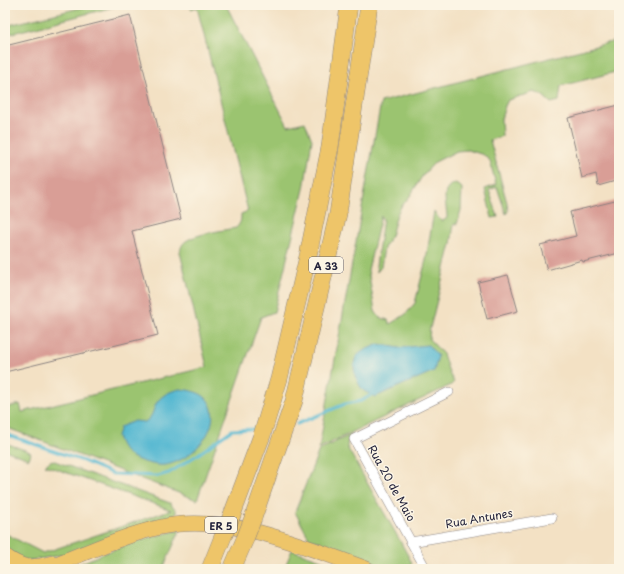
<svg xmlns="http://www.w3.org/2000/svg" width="624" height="574" viewBox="0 0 624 574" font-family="'Playpen Sans',sans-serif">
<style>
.green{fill:#9bc470;stroke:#5e7356}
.water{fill:#52b7d1;stroke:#3a6c86}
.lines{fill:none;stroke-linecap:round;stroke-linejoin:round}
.stream{stroke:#52b7d1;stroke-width:3}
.building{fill:#d99e96}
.minor-casing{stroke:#8a8280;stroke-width:10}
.primary-casing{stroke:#8a8280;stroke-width:16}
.motorway-casing{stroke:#8a8280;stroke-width:18}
.minor{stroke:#fff;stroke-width:9}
.primary{stroke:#eec569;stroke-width:15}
.motorway{stroke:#eec569;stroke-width:17}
.motorway-bridge-casing{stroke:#8a8280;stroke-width:18;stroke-linecap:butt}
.motorway-bridge{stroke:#eec569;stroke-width:17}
.labels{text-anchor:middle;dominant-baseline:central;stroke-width:3;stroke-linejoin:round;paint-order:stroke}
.shield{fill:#fcf5e5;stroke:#63616e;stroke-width:1}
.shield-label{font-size:10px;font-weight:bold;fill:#22223b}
.street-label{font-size:11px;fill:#22223b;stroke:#fcf5e5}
</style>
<rect width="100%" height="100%" fill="#fcf5e5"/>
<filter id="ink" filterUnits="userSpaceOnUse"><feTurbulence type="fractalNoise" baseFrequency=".025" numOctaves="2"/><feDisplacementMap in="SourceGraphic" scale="8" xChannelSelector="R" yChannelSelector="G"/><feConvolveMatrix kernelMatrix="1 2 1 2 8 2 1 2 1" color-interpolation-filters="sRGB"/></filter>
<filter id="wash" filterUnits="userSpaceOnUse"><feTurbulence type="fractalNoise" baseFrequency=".012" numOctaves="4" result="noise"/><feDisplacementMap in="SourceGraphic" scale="16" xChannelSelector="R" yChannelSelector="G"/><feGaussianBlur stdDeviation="0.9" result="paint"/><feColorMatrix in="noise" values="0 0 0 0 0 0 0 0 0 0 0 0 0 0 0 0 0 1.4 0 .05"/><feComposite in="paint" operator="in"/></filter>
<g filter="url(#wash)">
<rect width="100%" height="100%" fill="#f3e1c4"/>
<g class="green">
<path d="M92 5H121L5 35V26Z"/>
<path d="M190 5H226L288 126 305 122 312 140 304 189 274 312 261 317 197 500 5 427V408L20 404 22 412 207 367 180 252C181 247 182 244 186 241 195 234 224 230 236 228 241 223 241 220 241 214L248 211 197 7 191 9Z"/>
<path d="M619 40V71L561 86 559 101 551 103 542 95 534 92 508 100 505 106 501 119 502 136 490 140 507 203 508 211 506 214 497 187 489 190 498 217 492 218 485 189 496 185 490 161 484 155 468 150 457 151 435 162 423 175 410 196 401 207 397 214 391 236 384 248 381 267 377 272 376 266 383 219 381 216 368 270 375 311 379 317 388 320 390 324 406 314 415 303 426 260 434 211 439 219 443 221 447 218C447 204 439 187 456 183L462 188 461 210 457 224H454L451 244 430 328 429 339 443 354 450 375 454 382 451 385 319 448 381 102Z"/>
<path d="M352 434 348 439 347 447 399 539 412 563 410 565 383 566 309 538 295 512 319 450Z"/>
<path d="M5 443 28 451 31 453 29 459 5 450Z"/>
<path d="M52 460 170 503 176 510V514L170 518 63 555 26 561 8 551 5 547V532L8 535 43 553 171 510 45 465Z"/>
<path d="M180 530 163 569H69C106 551 139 539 180 530Z"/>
<path d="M292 550 347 569H284Z"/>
</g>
<g class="water">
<path d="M379 344 399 348 428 345 438 356 434 371 375 397C372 395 367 393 364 391 356 383 349 362 359 354 364 349 373 347 379 344Z"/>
<path d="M180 389C189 390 200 392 206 398 228 424 191 462 165 465 157 466 148 463 141 461 128 456 121 450 117 436L120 427 134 421 145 422C152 417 152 414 155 406 159 396 170 391 180 389Z"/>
</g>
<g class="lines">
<g class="stream">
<path d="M297 424 345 404 361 401 371 395"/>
<path d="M5 434 83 461 113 474 158 476 169 473 197 455 229 432 232 430 254 429"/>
</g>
</g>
<g id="blocks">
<g class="building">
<path d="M130 15 181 219 132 231 158 335 5 372V46Z"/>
<path d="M619 105V180L598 186 596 174 582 178 568 118Z"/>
<path d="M619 200V253L583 262 582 260 547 270 540 245 576 236 570 212Z"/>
<path d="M508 275 518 311 487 319 478 282Z"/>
</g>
</g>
</g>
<g filter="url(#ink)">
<use href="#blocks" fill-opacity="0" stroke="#8a8280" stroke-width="1"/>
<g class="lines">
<defs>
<g id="minor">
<path d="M411 542 552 518"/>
<path d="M426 569 354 439 449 392"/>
</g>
<g id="primary">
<path d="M5 556C23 569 31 569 53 563"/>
<path d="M43 569C82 555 120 536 161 527 227 512 305 547 367 569"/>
</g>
<g id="motorway">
<path d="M232 515 262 435 279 379 308 256 330 147 349 5"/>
<path d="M253 518 294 401 338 214 369 5"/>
<path d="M210 569 224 534"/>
<path d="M232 569 245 539"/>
</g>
</defs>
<use href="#minor" class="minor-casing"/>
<use href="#primary" class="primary-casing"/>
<use href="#motorway" class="motorway-casing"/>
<use href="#minor" class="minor"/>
<use href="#primary" class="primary"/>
<use href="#motorway" class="motorway"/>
<defs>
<g id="motorway-bridge">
<path d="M224 534 232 515"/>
<path d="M245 539 253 518"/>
</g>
</defs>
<use href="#motorway-bridge" class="motorway-bridge-casing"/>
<use href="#motorway-bridge" class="motorway-bridge"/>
</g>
</g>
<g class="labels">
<g class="shield">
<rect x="309" y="257" width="34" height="16" rx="3"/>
<rect x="205" y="517" width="32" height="16" rx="3"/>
</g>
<g class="shield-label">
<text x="326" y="265">A 33</text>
<text x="221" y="525">ER 5</text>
</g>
<g class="street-label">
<text transform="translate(392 483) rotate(61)">Rua 20 de Maio</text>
<text transform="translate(479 518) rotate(-10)">Rua Antunes</text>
</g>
</g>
<rect width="624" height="574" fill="none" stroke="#fcf5e5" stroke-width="20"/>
</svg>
